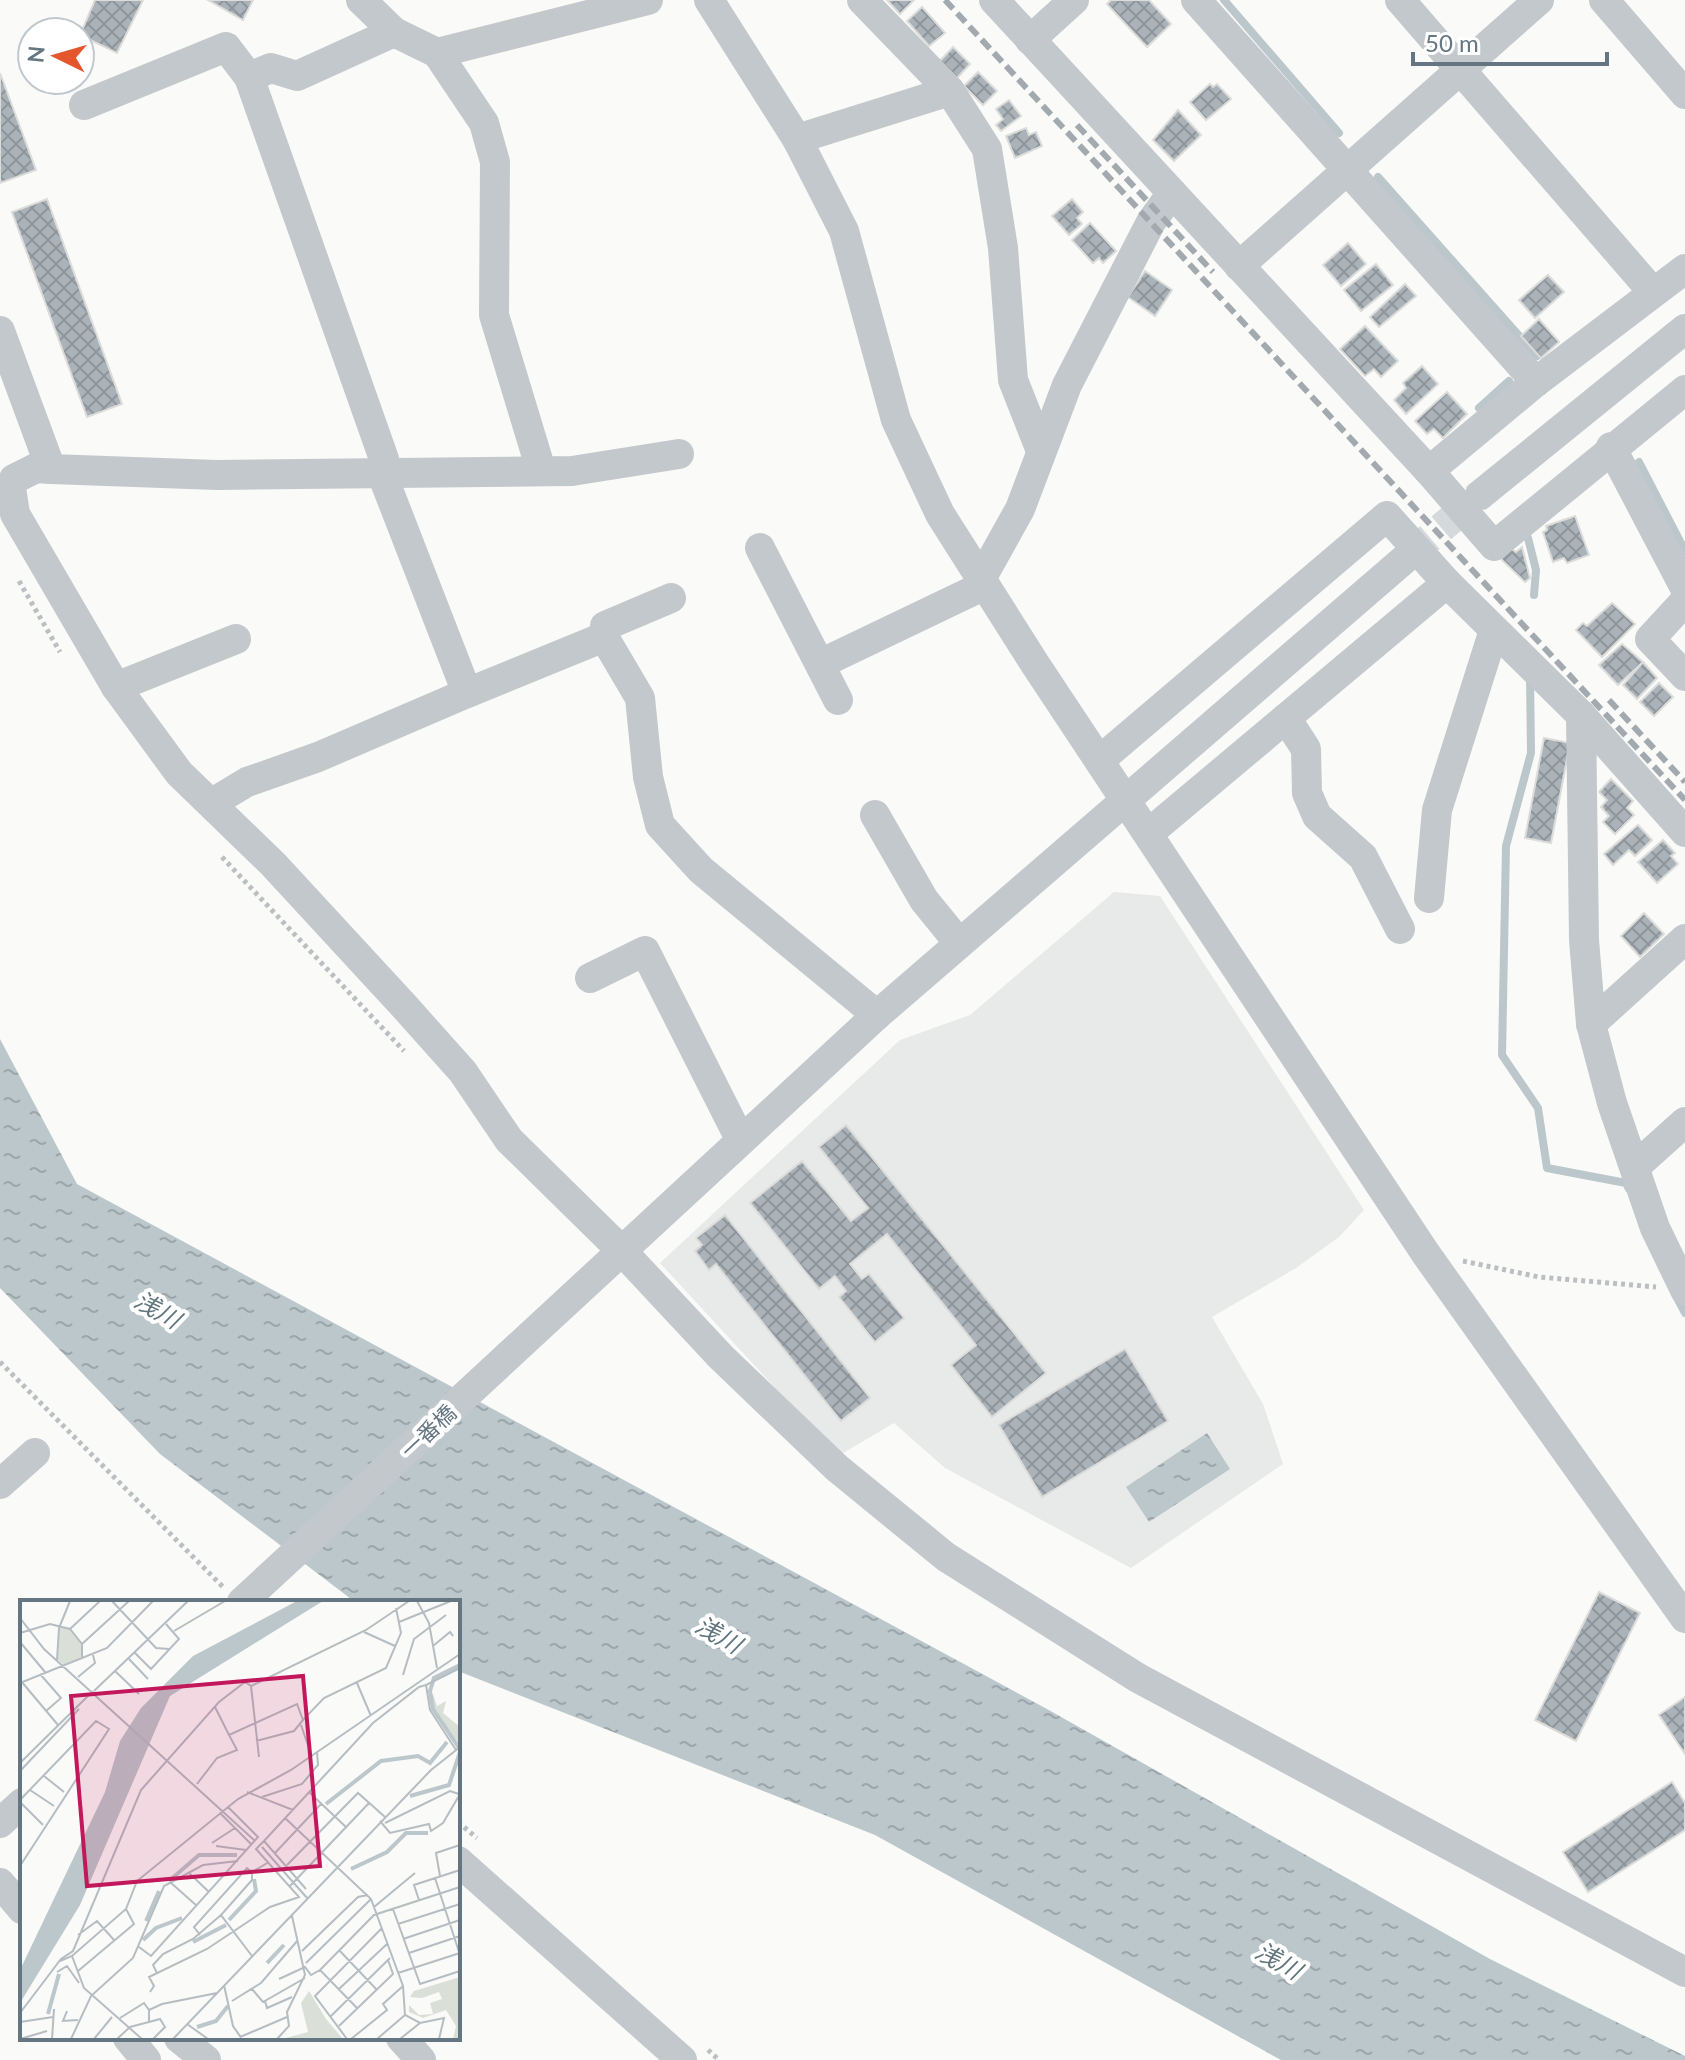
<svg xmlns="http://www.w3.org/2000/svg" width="1685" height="2060" viewBox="0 0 1685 2060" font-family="Lato,'Noto Sans JP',sans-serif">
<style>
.built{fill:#e8e9e9}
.water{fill:url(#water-ripples)}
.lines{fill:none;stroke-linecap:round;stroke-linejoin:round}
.stream{stroke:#bbc7cb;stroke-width:8}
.building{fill:url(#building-cross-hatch);stroke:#dcdcda;stroke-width:2}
.minor-tunnel{stroke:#d5d9db;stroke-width:30;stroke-dasharray:30 15;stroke-linecap:butt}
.path{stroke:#bbbfc2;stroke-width:5;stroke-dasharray:4 4;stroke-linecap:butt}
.minor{stroke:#c3c8cc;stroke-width:30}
.rail{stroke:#a2aab0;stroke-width:6;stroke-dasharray:12 6;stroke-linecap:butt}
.labels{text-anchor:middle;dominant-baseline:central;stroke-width:8;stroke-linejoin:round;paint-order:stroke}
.street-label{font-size:22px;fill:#657683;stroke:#fff}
.water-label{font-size:24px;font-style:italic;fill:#60757c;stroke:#fff}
.inset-river{fill:none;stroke:#bbc7cb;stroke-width:4}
.inset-road{fill:none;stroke:#b5bdc2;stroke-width:2}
.view{fill:#c2185b;fill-opacity:0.15;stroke:#c2185b;stroke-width:4}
.inset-edge{fill:none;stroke:#657683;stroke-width:4}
</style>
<defs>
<pattern id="water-ripples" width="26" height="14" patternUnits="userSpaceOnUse" patternTransform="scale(2)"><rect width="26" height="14" fill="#bbc7cb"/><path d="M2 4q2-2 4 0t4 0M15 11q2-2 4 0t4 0" fill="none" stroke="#9ca6aa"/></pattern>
<pattern id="building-cross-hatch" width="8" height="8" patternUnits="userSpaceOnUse" patternTransform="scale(2)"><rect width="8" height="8" fill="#aab3b9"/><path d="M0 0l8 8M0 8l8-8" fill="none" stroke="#8e969c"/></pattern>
</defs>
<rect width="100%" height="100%" fill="#fafaf8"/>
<path class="built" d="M1114 892 1160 896 1364 1210 1339 1237 1296 1268 1212 1317 1263 1404 1283 1464 1131 1568 945 1468 894 1423 838 1456 660 1263 900 1040 970 1015Z"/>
<g class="water">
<path d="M0 1039 77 1184 1047 1709 1490 1959 1685 2056V2060H1281L875 1835 458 1671V1602H355L160 1454 0 1288Z"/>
<path d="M1207 1433 1230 1469 1149 1522 1126 1487Z"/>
</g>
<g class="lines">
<g class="stream">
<path d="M1224 0 1339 133"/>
<path d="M1378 177 1537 356"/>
<path d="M1479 408 1509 381"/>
<path d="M1639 462 1685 551"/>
<path d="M1528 538 1536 570 1534 595"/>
<path d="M1530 675 1531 753 1506 846 1502 1055 1538 1108 1547 1168 1626 1183 1629 1189"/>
<path d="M1676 1296 1685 1313"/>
</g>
</g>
<g class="building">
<path d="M95 0H143L117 53 80 35Z"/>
<path d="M208 0H253L243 20Z"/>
<path d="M887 0H914L900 14Z"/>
<path d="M1111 0H1149L1171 24 1147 47 1107 4Z"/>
<path d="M922 7 945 33 929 46 907 21Z"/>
<path d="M953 47 970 64 957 78 939 62Z"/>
<path d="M978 72 997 91 983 105 964 86Z"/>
<path d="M0 73 36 170 0 183Z"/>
<path d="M1210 84 1213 87 1217 84 1231 99 1206 120 1190 102Z"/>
<path d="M1009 100 1021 116 1001 131 996 125 1003 119 996 109Z"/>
<path d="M1178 110 1201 135 1174 161 1153 140Z"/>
<path d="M1026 128 1029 135 1036 132 1042 146 1015 158 1006 136Z"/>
<path d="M47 199 122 404 87 417 12 212Z"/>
<path d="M1072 199 1083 212 1077 218 1082 224 1069 235 1052 216Z"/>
<path d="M1090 223 1116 251 1103 263 1099 258 1093 263 1072 240Z"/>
<path d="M1348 243 1366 264 1341 286 1323 265Z"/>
<path d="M1376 264 1393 285 1361 311 1344 290Z"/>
<path d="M1145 271 1172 290 1155 316 1128 297Z"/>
<path d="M1548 275 1564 292 1535 318 1519 300Z"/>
<path d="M1405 284 1416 296 1379 327 1370 317Z"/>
<path d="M1539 319 1559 342 1541 358 1521 336Z"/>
<path d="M1365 326 1398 361 1381 377 1374 369 1365 376 1340 349Z"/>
<path d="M1422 366 1438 384 1406 414 1394 400 1406 388 1403 383Z"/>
<path d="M1447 392 1467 414 1443 438 1434 429 1427 434 1415 421Z"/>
<path d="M1575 516 1589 555 1567 563 1564 558 1553 562 1543 532 1547 530 1546 526Z"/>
<path d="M1522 547 1530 578 1525 582 1501 559 1510 548 1516 552Z"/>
<path d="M1612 603 1635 624 1602 657 1576 630 1583 623 1587 626Z"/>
<path d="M1622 644 1643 662 1618 685 1599 665Z"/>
<path d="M1643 662 1657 678 1637 699 1623 685Z"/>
<path d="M1659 683 1673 697 1654 716 1640 702Z"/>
<path d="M1544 738 1570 743 1551 843 1525 838Z"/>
<path d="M1611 779 1633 801 1627 808 1634 815 1615 834 1603 822 1609 816 1601 807 1607 800 1599 792Z"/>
<path d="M1638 825 1652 840 1635 856 1629 850 1613 865 1604 854Z"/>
<path d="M1663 840 1675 853 1671 856 1678 864 1657 883 1638 862Z"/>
<path d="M1644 913 1664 934 1640 957 1621 936Z"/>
<path d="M846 1125 1046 1373 992 1417 951 1365 976 1345 887 1234 850 1264 862 1279 869 1274 904 1318 875 1342 839 1297 846 1291 835 1276 819 1289 750 1203 802 1161 851 1221 868 1208 819 1147Z"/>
<path d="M725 1215 870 1398 841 1421 716 1264 709 1270 695 1251 702 1245 696 1238Z"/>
<path d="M1125 1349 1168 1421 1042 1497 999 1425Z"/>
<path d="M1599 1592 1640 1613 1576 1741 1535 1720Z"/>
<path d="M1685 1697V1754L1659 1715Z"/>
<path d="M1672 1782 1685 1803V1830L1588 1892 1563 1852Z"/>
</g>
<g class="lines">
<path class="minor-tunnel" d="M1407 557 1480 495"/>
<g class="path">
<path d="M19 581 60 652"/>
<path d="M222 857 404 1051"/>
<path d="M1463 1261 1539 1277 1656 1287"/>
<path d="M0 1362 223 1587"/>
<path d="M458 1822 477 1838"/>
<path d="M708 2050 719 2060"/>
</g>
<g class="minor">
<path d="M361 0 394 32 297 76 271 68 249 77 384 459 382 474 467 693 604 637 640 698 648 777 660 825 701 870 877 1015"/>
<path d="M709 0 797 139 844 231 896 420 940 514 1035 664 1426 1254 1685 1618"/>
<path d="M862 0 950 91 987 149 1003 248 1013 380 1041 451"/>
<path d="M994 0 1429 471"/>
<path d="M1196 0 1536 382"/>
<path d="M1400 0 1652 291"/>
<path d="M1604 0 1685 94"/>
<path d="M394 32 437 53 484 123 495 162 494 315 541 470"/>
<path d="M1030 40 1074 0"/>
<path d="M437 53 648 0"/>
<path d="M84 105 226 47 249 77"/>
<path d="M797 139 950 91"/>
<path d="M1239 266 1539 0"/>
<path d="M1685 269 1536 382 1429 471 1494 546 1685 390"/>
<path d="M0 331 51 469 217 475 572 471 679 454"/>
<path d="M1611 447 1685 588"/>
<path d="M51 469 36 468 14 479 11 488 15 514 116 687 179 773 273 864 405 1007 463 1072 509 1140 622 1251 721 1357 837 1468 946 1557 1138 1678 1685 1972"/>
<path d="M1480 495 1685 329"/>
<path d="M760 548 838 700"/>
<path d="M981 579 1020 509 1067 385 1151 222 1172 193"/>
<path d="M1685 601 1650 639 1685 676"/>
<path d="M604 637 605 626 671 598"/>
<path d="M820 664 985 585"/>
<path d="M116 687 236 639"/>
<path d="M1581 715 1584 940 1591 1024 1612 1103 1655 1228 1685 1290"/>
<path d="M1286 718 1306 749 1307 793 1317 816 1363 857 1400 929"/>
<path d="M1100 760 1387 516 1447 583 1581 715 1685 832"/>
<path d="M212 803 247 782 318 757 467 693"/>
<path d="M875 815 924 900 959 943"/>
<path d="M1149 833 1447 583"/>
<path d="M1429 898 1437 810 1494 630"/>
<path d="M590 978 645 951 740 1139"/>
<path d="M1591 1024 1685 939"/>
<path d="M1636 1166 1685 1122"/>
<path d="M0 1484 35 1453"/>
<path d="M242 1602 877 1015 1407 557"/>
<path d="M0 1823 22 1803"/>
<path d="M458 1861 682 2060"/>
<path d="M0 1883 22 1909"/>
<path d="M128 2038 146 2060"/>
<path d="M179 2038 206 2060"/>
<path d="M401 2038 421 2060"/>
</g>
<g class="rail">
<path d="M945 0 1685 800"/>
<path d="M1077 125 1213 272"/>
<path d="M1609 700 1685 782"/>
</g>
</g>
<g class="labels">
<g class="street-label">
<text transform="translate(428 1431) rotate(-43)">一番橋</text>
</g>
<g class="water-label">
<text transform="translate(158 1309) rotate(30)">浅川</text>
<text transform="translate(719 1634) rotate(30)">浅川</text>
<text transform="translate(1279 1960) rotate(30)">浅川</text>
</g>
</g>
<g transform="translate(20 1600)">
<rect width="440" height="440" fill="#fafaf8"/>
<path d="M39 28H48L62 44V59L44 65 38 60Z" fill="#dadfd7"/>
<path d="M413 94 417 106 426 101 423 113 440 127V145L412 110 409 97ZM440 377V439H433L436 426 426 410 403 418 389 412V405L399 415 413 414 410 403 422 399 419 392 402 398 390 397 394 391ZM289 391 306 419 323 439H262L288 432 281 403Z" fill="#dadfd7"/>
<path d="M277 1H303L150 96 60 305 0 403V370L85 192 100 141 121 108 173 56Z" fill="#bbc7cb"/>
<path class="inset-river" d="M439 148 413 109 410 91 414 78 440 65M390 196 429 185 440 152M306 204 361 161 398 156 410 163 427 142M331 269 367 252 386 233H408M149 281 179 255H217M209 320 236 291 234 279M126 321 139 291M123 340 136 328 162 318M173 342 206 325M247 363 264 345M28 414 39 374M177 427 196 421 208 406"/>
<path class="inset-road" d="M92 1 136 48 149 49M397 1 409 23 417 68M0 18 24 49 234 240M379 22 431 1M50 29 80 1M154 31 205 1M344 32 375 46M0 33 30 24 50 29 62 44V59M0 42 25 72M62 44 109 1M413 46 430 32 433 36M115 53 131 69 159 39 146 24M109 59 128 79M37 60 39 28 50 1M95 71 119 94M20 74 41 98 26 111M383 75 394 39 426 15M58 77 75 63 73 55M1 81 38 125M0 83 87 48 133 1M337 83 351 116M406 85 440 68M74 91 168 1M195 107 209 135M281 125 291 154M236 141 274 131 283 120M239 157 231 86 346 30 389 1M0 163 73 91M0 171 59 109M24 176 44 192M177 184 197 158 217 150 209 135 277 104 283 120 304 98 366 68 381 33 376 8M10 190 34 206M227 192 273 210M289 192 327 228M242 197 282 184 298 165 297 152M0 200 76 121 89 129 0 266M0 202 23 225M200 213 232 245M265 218 351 299 383 386 385 415 400 423 424 418 419 439M360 221 370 233 409 224 411 231 423 223 440 194M365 223 430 191 439 194M244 241 353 123 399 87 406 85 410 110 436 150M192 243 215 228M196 246 226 250M242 247 288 299M255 253 301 204M267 265 338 193 365 217M168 272 189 292M420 276 416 253 440 245M415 278 440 355M150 282 177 306M270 286 349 203M399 300 394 285 440 270M354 307 395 273M373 309 400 384 440 371M378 324 440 304M58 335 77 321 94 340M180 335 174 327 227 268 232 272M383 339 440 320M119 347 131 356 238 237 208 207M319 350 357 390M282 351 338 297 348 295M389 353 440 336M52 356 64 388 122 439M232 356 201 315 232 280V272L249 262M40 361 52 356 106 309 117 281 218 199 271 170 440 54M286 363 351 299M58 371 114 324 106 309M37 372 47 366 59 383M137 373 133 365 143 354 173 339 201 315M378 373 440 353M259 379 285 367 291 375 300 370M204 385 213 426 222 439M232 389 243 402 285 378M319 389 367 344M130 392 134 386 129 377 187 349 250 307 279 297 236 249 244 241 286 289M212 401 241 383 278 340M245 401 247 408 272 397M337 408 300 370 354 315 440 287M47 411 43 421 58 420M0 413 41 359 53 351 121 190 199 102 225 82 231 86M311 416 370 358M100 418 124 403 129 410M0 422 33 417M129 422 140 419 145 427 133 439M167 424 188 439M319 426 373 374 368 360M220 437 267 417M0 439 27 431M32 439 34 409M51 439 71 396 113 358 144 286 183 265 218 261M74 439 92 417M97 439 110 427 129 422V410L142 404 197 393M153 439 411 170 440 147M257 439 269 426 267 412 285 375 272 316M327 439 295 396 362 328M331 439 367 410 363 404 383 386M357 439 385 415M380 439 400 423"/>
<path class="view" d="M283 76 300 266 67 286 51 96Z"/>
<rect width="440" height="440" class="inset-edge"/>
</g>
<g transform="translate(56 56) rotate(275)"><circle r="38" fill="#ffffff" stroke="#c1c8cd" stroke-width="2"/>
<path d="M0-6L14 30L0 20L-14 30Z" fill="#e4572e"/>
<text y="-12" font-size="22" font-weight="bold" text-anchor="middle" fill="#657683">N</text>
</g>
<path d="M1413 52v12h194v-12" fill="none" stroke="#657683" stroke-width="4"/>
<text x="1425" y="52" font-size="24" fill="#657683" stroke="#ffffff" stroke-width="6" paint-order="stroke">50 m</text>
</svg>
